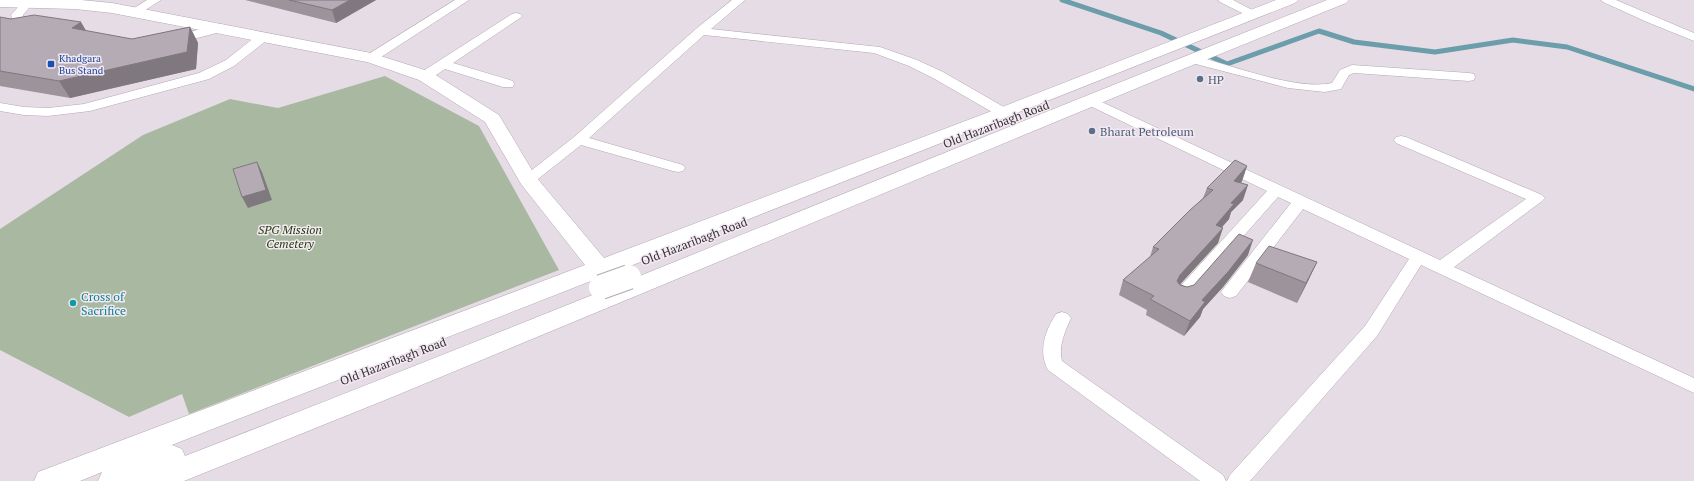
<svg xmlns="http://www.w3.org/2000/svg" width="1694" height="481" viewBox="0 0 1694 481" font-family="'PT Serif',serif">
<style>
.green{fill:#a9b9a1}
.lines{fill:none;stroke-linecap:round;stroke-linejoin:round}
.stream{stroke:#6b9dab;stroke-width:5}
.street-casing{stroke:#b2a8b1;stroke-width:1}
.secondary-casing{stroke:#b2a8b1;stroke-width:1}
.street{fill:#fff;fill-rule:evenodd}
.secondary{fill:#fff;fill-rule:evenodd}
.secondary-bridge-casing{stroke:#b2a8b1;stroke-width:26;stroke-linecap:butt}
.secondary-bridge{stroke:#fff;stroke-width:24}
.wall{fill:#9c939b}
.shaded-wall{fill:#7f787e}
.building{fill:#b5abb4;stroke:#7f787e}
.transit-dot{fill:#1a4fb4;stroke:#f3e9f2;stroke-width:1.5}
.service-dot{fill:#5c6f8a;stroke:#f3e9f2;stroke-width:1.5}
.culture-dot{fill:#0f9aa8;stroke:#f3e9f2;stroke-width:1.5}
.labels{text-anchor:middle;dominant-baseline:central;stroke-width:3;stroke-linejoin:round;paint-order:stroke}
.far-transit-label{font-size:10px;fill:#164399;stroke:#f3e9f2;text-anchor:start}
.service-label{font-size:12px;fill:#4e5e75;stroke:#f3e9f2;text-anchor:start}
.street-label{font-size:12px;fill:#363235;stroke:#f3e9f2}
.park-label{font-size:12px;font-style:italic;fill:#1e3c05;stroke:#f3e9f2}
.culture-label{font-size:12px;fill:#0d838f;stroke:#f3e9f2;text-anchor:start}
</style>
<rect width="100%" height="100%" fill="#e6dce5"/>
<path class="green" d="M385 76 479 126 559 270 189 414 182 394 129 417 0 350V229L143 135 230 99 278 108Z"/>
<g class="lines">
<path class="stream" d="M1062 0 1161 33 1227 64 1319 31 1354 42 1435 52 1513 40 1567 47 1694 89"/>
<defs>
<g id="street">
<path d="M29 0 33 3 23 15 24 23 22 25H14L11 15 23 1Z"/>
<path d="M147 0H161L139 14H131L129 12 131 10Z"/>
<path d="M455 0H469L375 61H367L365 58 367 55Z"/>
<path d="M732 0H745L711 29 880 47 917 60 943 72 1009 110 1011 113 1009 116H999L933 78 909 66 874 53 704 35 589 138 683 165 685 168 683 171 678 172 673 171 581 145 533 183 528 184 523 183 521 180 523 177 574 137 697 28Z"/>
<path d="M1218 0H1233L1258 13 1260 15 1258 17H1250L1220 2Z"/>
<path d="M1601 0H1616L1694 33V41L1647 22 1603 2Z"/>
<path d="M516 13 520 14 522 16 520 18 453 63 513 81 514 84 513 87H503L445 69 430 79H420L419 76 420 73 512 14Z"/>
<path d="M220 24 224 25 226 28 224 31 178 43 174 42 172 39 174 36Z"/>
<path d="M263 33 267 34 269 37 267 40 234 66 209 79 90 111 48 116 24 115 0 111V103L24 107 48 108 84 104 199 73 226 60 259 34Z"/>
<path d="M1192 55C1228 64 1296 91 1332 83L1340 70 1352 65 1469 73 1474 74 1475 77 1474 80 1469 81 1354 73 1349 75 1341 89 1325 92 1288 88 1188 62 1186 59 1188 56Z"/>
<path d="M1091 97 1440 260 1526 199 1396 143 1394 140 1396 137 1401 136 1406 137 1542 195 1545 198 1542 201 1454 267 1694 378V393L1421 265 1377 336 1250 481H1227L1230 475 1365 326 1409 259 1303 209 1236 296 1230 298 1224 296 1221 292 1224 288 1291 203 1278 197 1188 299 1182 301 1176 299 1173 295 1176 291 1267 191 1086 104 1084 101 1086 98Z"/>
<path d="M1062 312 1068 314 1071 318C1065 332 1058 346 1062 361L1223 475 1226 481H1200L1048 370C1038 351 1045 331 1056 314Z"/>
</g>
<path id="secondary" d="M0 0H81L112 3 371 53 431 72 499 115 536 177 604 258 997 109 1276 0H1298L1295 3 615 272 620 279 616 285C607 287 602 287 596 279L164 448 172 445 182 449 185 456C568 308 946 150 1327 0H1349L1346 3 1183 69 390 398 184 481H98L102 472 80 481H34L38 472 585 265 521 184 485 122 419 80 367 62 112 13 75 9 0 7Z"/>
</defs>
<use href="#street" class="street-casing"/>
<use href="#secondary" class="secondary-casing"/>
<use href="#street" class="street"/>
<use href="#secondary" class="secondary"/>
<defs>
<path id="secondary-bridge" d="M601 287 629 277"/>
</defs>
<use href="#secondary-bridge" class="secondary-bridge-casing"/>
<use href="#secondary-bridge" class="secondary-bridge"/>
</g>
<g class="wall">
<path d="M245 0H376L336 23Z"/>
<path d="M0 17 132 39 190 27 198 43 196 69 70 98 0 86Z"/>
<path d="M1247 166 1242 181 1241 183 1243 200 1231 212 1229 219 1222 227 1218 243 1180 284 1187 287 1194 285 1248 255 1223 287 1203 309 1200 317 1184 336 1146 315 1147 310 1119 295 1123 280 1150 257 1153 247 1203 198 1207 188Z"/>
<path d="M1317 262 1308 281 1297 303 1248 282 1256 263Z"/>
</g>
<g class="shaded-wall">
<path d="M350 0H376L336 23 332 10Z"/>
<path d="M81 22 91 39 72 28Z"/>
<path d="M190 27 198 43 196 69 70 98 59 81Z"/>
<path d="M257 162 262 172 272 200 248 208 242 197Z"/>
<path d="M1247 166 1242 181 1229 196 1234 181Z"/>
<path d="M1248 185 1243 200 1231 212 1229 219 1211 240 1216 225 1231 203Z"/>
<path d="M1223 228 1218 243 1175 290 1177 281 1180 275Z"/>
<path d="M1253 240 1248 255 1223 287 1203 309 1200 317 1184 336 1190 321 1202 300Z"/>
<path d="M1317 262 1308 281 1297 303 1306 283Z"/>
</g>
<g class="building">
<path d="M289 0H350L332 10Z"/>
<path d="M34 15 81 22 72 28 132 39 190 27 187 52 59 81 0 71V17L11 19Z"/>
<path d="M1235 160 1247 166 1234 181 1248 185 1231 203 1234 204 1216 225 1223 228 1180 275 1177 281 1180 285 1187 287 1194 285 1239 234 1253 240 1228 272 1202 300 1205 302 1190 321 1150 299 1154 296 1123 280 1159 249 1153 247 1190 210 1213 190 1207 188Z"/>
<path d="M257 162 266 190 242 197 233 169Z"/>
<path d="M1269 246 1317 262 1306 283 1256 263Z"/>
</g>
<rect class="transit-dot" x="47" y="60" width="8" height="8" rx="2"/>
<g class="service-dot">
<circle cx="1200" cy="79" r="4"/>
<circle cx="1092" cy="131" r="4"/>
</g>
<circle class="culture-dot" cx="73" cy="303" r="4"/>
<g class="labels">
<g class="far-transit-label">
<text x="59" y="58">Khadgara<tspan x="59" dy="12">Bus Stand</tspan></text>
</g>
<g class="service-label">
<text x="1208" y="79">HP</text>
<text x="1100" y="131">Bharat Petroleum</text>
</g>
<g class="street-label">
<text transform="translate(996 124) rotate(-21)">Old Hazaribagh Road</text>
<text transform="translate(694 241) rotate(-21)">Old Hazaribagh Road</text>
<text transform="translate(393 361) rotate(-21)">Old Hazaribagh Road</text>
</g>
<g class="park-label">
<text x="290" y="229">SPG Mission<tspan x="290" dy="14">Cemetery</tspan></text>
</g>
<g class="culture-label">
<text x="81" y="296">Cross of<tspan x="81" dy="14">Sacrifice</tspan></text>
</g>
</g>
</svg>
